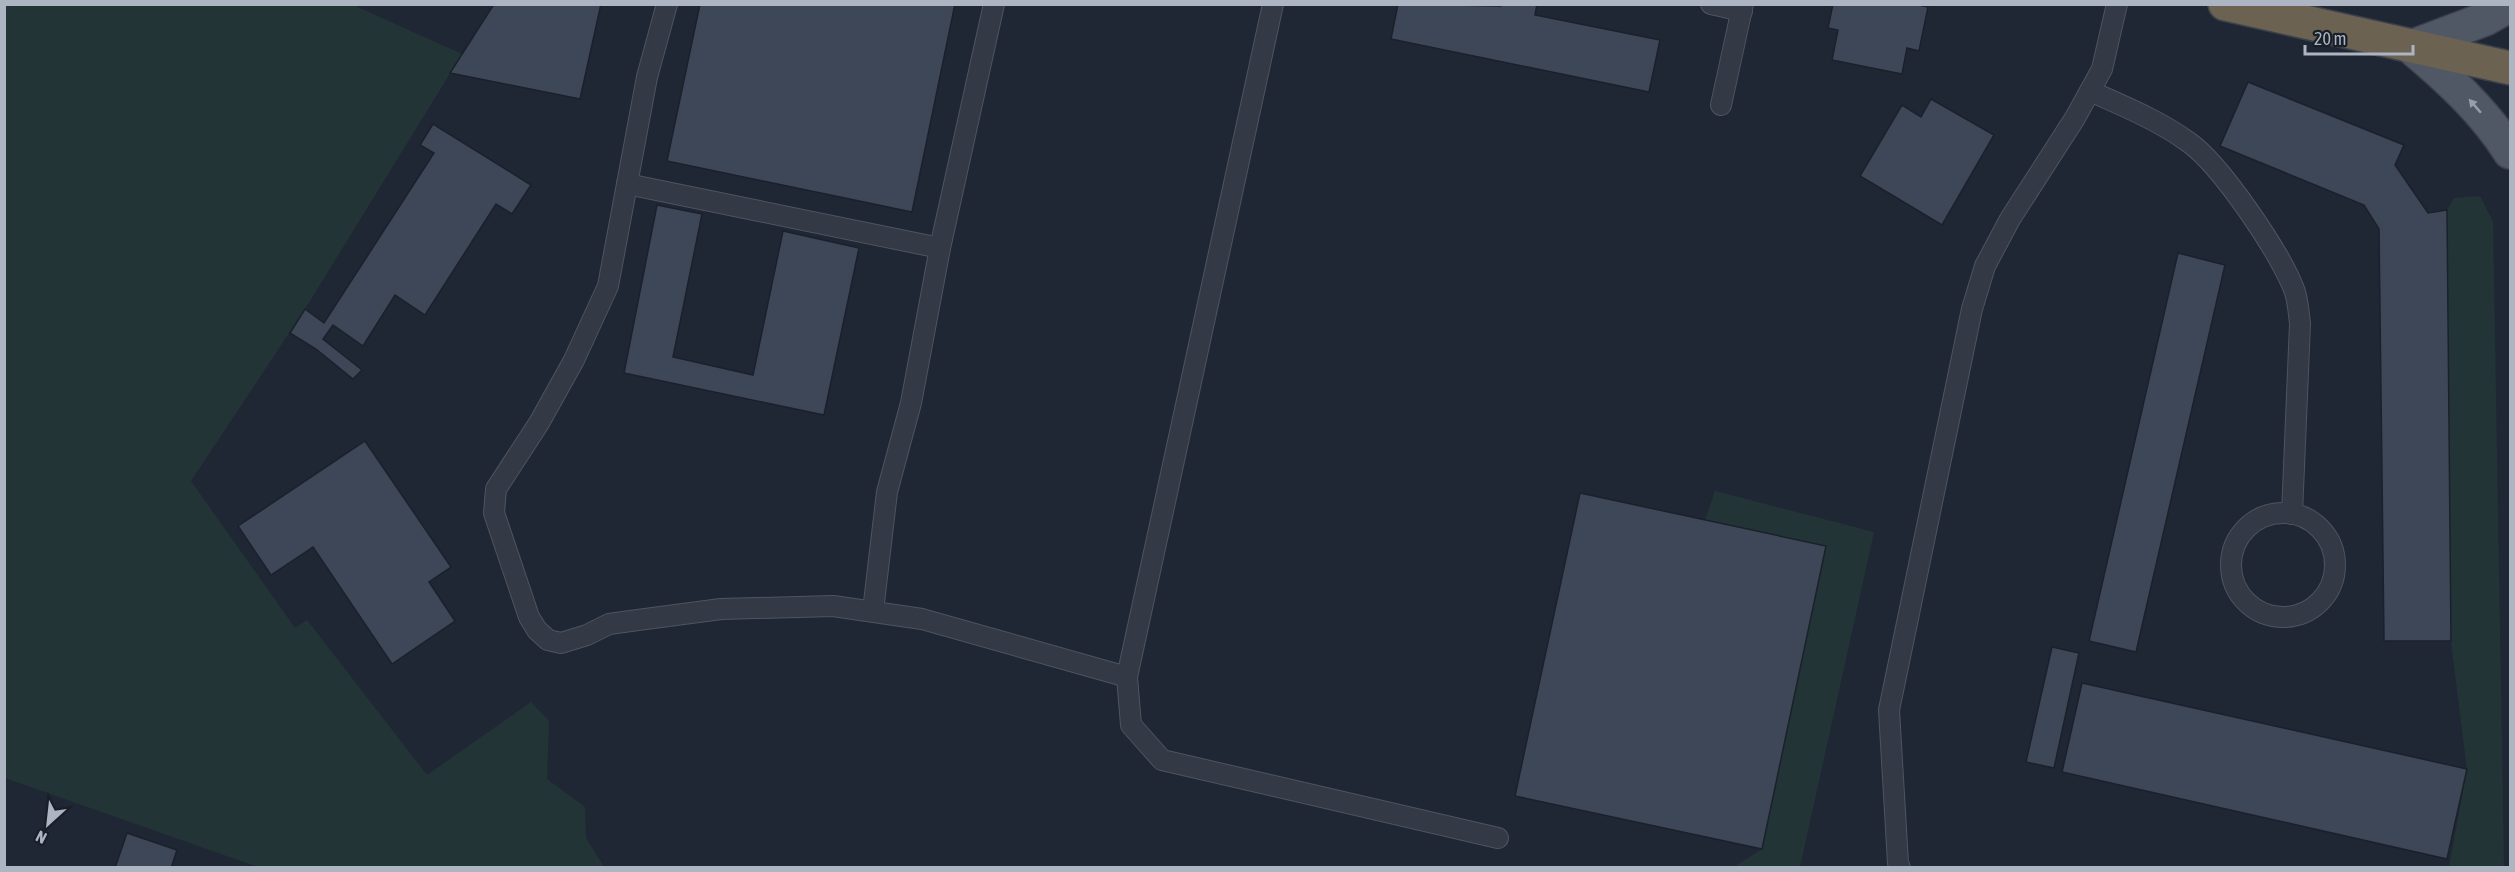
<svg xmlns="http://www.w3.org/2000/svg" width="2515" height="872" viewBox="0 0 2515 872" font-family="'Asap Condensed',sans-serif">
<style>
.green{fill:#233436}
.building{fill:#3e4757;stroke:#1b212b;stroke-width:1.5}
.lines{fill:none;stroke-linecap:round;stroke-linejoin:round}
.lane-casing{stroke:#4e5460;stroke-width:22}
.primary-casing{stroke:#3d424e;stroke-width:36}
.highway-casing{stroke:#3b414c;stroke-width:36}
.lane{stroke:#333945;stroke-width:20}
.primary{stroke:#515865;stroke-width:33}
.highway{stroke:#6b6251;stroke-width:33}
.oneway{fill:#969dab}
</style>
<rect width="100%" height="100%" fill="#202734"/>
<g class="green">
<path d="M4 5H353L462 54 305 309 191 481 295 628 307 620 427 775 531 702 549 721 547 779 585 807 586 838 604 867H258L5 778Z"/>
<path d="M2480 196 2493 222 2504 867H2449L2467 769 2451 641 2447 210 2454 198Z"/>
<path d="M1715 491 1874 532 1800 867H1734L1762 849 1826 546 1705 520Z"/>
</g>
<g class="building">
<path d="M494 4H601L580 99 450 73Z"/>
<path d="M700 4H955L912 212 667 161Z"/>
<path d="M1398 4 1501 6 1502 4H1537L1535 15 1660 40 1649 92 1391 39Z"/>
<path d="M1833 4H1914L1928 7 1919 51 1907 48 1902 74 1832 60 1838 30 1828 28Z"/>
<path d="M2248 82 2404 145 2395 165 2428 213 2447 210 2451 641H2384L2379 229 2364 205 2220 146Z"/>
<path d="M1931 99 1994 135 1942 225 1860 176 1902 105 1921 117Z"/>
<path d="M433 124 531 185 512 214 496 204 425 315 395 295 363 346 333 325 323 339 362 370 353 379 316 349 290 333 305 309 324 323 434 153 420 145Z"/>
<path d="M657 205 702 214 673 357 753 375 783 231 859 248 824 415 624 373Z"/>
<path d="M2178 253 2225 265 2136 652 2089 641Z"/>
<path d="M365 441 451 567 429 582 455 621 392 664 313 547 271 575 238 526Z"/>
<path d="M1580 493 1826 546 1762 849 1515 796Z"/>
<path d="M2052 647 2079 653 2054 768 2026 762Z"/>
<path d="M2082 683 2467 769 2447 859 2062 772Z"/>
<path d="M127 833 177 850 171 868H115Z"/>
</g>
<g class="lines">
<defs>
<g id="lane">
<path d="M667 4 647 77 608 286 574 360 539 423 496 489 494 513 529 617 537 630 548 640 561 643 587 635 609 624 638 620 721 609 833 606 922 619 1127 677"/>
<path d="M1273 4 1127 677 1131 725 1162 760 1498 838"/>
<path d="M1711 4 1742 11"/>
<path d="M2090 91C2123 106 2158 120 2187 141 2220 163 2282 255 2295 292 2298 302 2299 314 2300 324L2292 514"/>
<path d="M1721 105 1743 4"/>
<path d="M627 184 940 248"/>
<circle cx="2283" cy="565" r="52"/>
<path d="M873 611 887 492 911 403 940 248 994 4"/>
<path d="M1900 868 1898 863 1889 710 1972 309 1985 266 2010 219 2075 118 2102 69 2117 4"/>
</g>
<path id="primary" d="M2510 5 2485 19 2411 47C2448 78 2484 111 2510 152"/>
<path id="highway" d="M2225 4 2510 68"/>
</defs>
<use href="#lane" class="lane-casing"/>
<use href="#primary" class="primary-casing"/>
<use href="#highway" class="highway-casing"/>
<use href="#lane" class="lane"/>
<use href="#primary" class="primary"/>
<use href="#highway" class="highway"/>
</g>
<defs><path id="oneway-solid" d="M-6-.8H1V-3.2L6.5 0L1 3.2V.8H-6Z" transform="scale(1.5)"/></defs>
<use class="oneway" href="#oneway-solid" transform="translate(2475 106) rotate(-131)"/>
<rect width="2515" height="872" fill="none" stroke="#adb4c2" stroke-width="12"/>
<g transform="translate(48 824) rotate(207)" stroke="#191f29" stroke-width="4.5" paint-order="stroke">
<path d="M0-4.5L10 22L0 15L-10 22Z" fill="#adb4c2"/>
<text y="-9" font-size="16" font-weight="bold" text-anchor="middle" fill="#adb4c2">N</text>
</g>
<path d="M2305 45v9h108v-9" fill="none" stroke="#adb4c2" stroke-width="3"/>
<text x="2314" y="45" font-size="18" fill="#adb4c2" stroke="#191f29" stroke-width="4.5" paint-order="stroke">20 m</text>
</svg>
